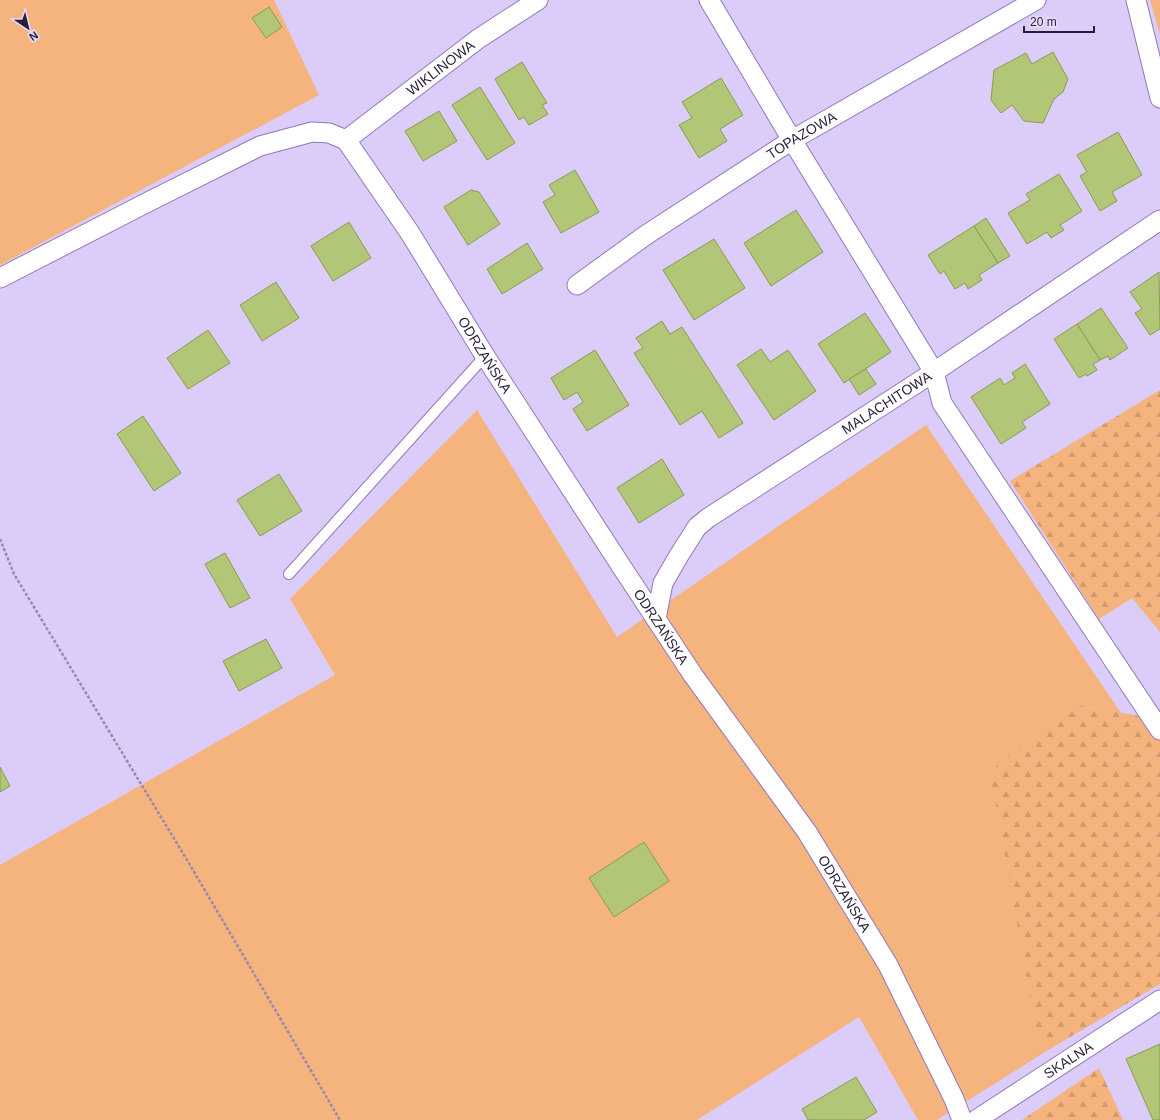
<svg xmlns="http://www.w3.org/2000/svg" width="1160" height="1120" viewBox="0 0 1160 1120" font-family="Helvetica,sans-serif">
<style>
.green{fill:#f5b37d}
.forest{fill:url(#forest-firs)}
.building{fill:#b2c678;stroke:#8a9c4f}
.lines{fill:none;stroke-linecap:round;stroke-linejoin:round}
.lane-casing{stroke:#9178bc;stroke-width:12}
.street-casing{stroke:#9178bc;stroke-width:21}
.path{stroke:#9689af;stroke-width:2.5;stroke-dasharray:3 2;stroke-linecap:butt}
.lane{stroke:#fff;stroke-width:10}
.street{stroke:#fff;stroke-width:19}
.labels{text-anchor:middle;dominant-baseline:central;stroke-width:3;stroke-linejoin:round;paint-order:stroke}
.street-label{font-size:14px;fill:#291e3a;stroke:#e6dcfa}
</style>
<defs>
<pattern id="forest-firs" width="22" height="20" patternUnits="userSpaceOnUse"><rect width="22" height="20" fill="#f5b37d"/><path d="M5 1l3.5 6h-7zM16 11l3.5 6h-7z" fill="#d29a6d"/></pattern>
</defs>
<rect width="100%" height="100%" fill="#dbccf9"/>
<g class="green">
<path d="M0 0H274L319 95 0 265Z"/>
<path d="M1150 0H1160V35Z"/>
<path d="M477 410 617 637 926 425 1121 713 1068 704 1036 1030 1048 1050 937 1120H918L859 1017 697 1120H0V865L335 675 290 599Z"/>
</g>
<g class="forest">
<path d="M1160 390V632L1132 598 1099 619 1010 481Z"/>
<path d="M1068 704 1152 718 1160 710V984L1048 1050 1036 1030 990 772Z"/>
<path d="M1099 1068 1123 1120H1022Z"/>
</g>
<g class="building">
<path d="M269 7 282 27 266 38 252 18Z"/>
<path d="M1053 52 1068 79 1063 92 1054 99 1043 123 1024 121 1012 105 1001 113 991 100 994 70 1026 53 1032 64Z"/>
<path d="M522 62 547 103 542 105 548 114 529 125 524 117 519 120 495 79Z"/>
<path d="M721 78 743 115 720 129 727 141 699 158 679 125 692 118 682 102Z"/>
<path d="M480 87 515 143 487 160 452 105Z"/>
<path d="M439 111 457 141 423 161 405 131Z"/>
<path d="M1118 132 1142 175 1112 192 1117 201 1100 211 1080 176 1087 172 1077 155Z"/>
<path d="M575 170 599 212 561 233 543 202 555 195 549 185Z"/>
<path d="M1059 174 1082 211 1060 225 1064 230 1051 238 1047 232 1027 244 1008 213 1030 200 1026 194Z"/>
<path d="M471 190 479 192 500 224 468 245 444 207Z"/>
<path d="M796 210 823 252 771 286 744 243Z"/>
<path d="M986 218 1010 256 998 263 974 226Z"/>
<path d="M349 222 371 258 333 281 311 246Z"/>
<path d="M974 226 998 263 979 275 982 280 968 289 965 283 955 289 944 271 940 274 928 255Z"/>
<path d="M714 239 745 288 694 320 663 270Z"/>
<path d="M527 243 543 269 502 294 487 269Z"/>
<path d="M1159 272 1160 329 1150 335 1135 313 1142 309 1130 292Z"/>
<path d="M276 282 299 318 262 341 240 305Z"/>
<path d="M1101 308 1128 348 1110 360 1108 356 1100 360 1077 324Z"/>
<path d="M865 313 891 352 844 383 818 344Z"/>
<path d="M662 321 670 334 682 327 743 423 719 438 702 411 680 425 634 353 643 348 636 338Z"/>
<path d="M1077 324 1100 360 1093 364 1097 370 1087 376 1086 374 1079 378 1054 339Z"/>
<path d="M208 330 230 363 188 389 167 358Z"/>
<path d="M761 349 770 362 788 350 816 391 774 420 737 365Z"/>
<path d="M595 350 629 405 587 431 573 409 583 402 577 392 564 400 551 378Z"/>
<path d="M1025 364 1050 404 1022 422 1026 428 1001 444 971 397 1000 378 1004 385 1015 378 1012 373Z"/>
<path d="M866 369 876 384 859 395 849 379Z"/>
<path d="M143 416 181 473 154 491 117 434Z"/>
<path d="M662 459 684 495 639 523 617 488Z"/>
<path d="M279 474 302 511 260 536 237 500Z"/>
<path d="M225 553 250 598 230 608 205 564Z"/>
<path d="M266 639 282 668 239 691 223 661Z"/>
<path d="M0 767 10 786 0 792Z"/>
<path d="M644 842 669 881 614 917 589 878Z"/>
<path d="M1160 1044V1120H1153L1126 1059Z"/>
<path d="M856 1077 877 1112 864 1120H808L802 1109Z"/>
</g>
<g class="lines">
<defs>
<path id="lane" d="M289 574 485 356"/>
<g id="street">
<path d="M709 0 792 140 934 372 942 403 1160 730"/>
<path d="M1136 0 1160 98"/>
<path id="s1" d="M346 140 410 233 485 356 625 572 693 675 807 832 888 965 954 1099 962 1120"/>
<path id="s2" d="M346 140 478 39 538 0"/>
<path d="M0 278 148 202 260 146 312 132 329 133 346 140"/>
<path id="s3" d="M577 285 646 235 792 140 1036 0"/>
<path id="s4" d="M656 619 663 583 678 557 697 527 708 518 934 372 1160 220"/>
<path id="s5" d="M976 1120 1160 1000"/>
</g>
</defs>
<use href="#lane" class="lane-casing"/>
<use href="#street" class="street-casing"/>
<path class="path" d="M0 539 14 574 190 865 340 1120"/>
<use href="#lane" class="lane"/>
<use href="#street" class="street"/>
</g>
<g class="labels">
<g class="street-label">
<text stroke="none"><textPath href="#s2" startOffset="119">WIKLINOWA</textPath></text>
<text stroke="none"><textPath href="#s3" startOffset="270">TOPAZOWA</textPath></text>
<text stroke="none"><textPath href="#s1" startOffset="256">ODRZAŃSKA</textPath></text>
<text stroke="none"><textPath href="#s4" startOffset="329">MALACHITOWA</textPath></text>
<text stroke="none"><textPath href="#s1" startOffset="580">ODRZAŃSKA</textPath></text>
<text stroke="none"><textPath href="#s1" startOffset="904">ODRZAŃSKA</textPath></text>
<text stroke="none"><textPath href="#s5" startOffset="110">SKALNA</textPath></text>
</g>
</g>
<g transform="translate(28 28) rotate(145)" stroke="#e6dcfa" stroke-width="3" paint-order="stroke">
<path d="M0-3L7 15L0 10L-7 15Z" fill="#291e3a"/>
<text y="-6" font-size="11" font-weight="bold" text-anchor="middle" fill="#291e3a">N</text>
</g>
<path d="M1024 26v6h70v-6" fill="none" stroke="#291e3a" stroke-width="2"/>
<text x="1030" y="26" font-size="12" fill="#291e3a" stroke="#e6dcfa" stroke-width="3" paint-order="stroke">20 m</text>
</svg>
